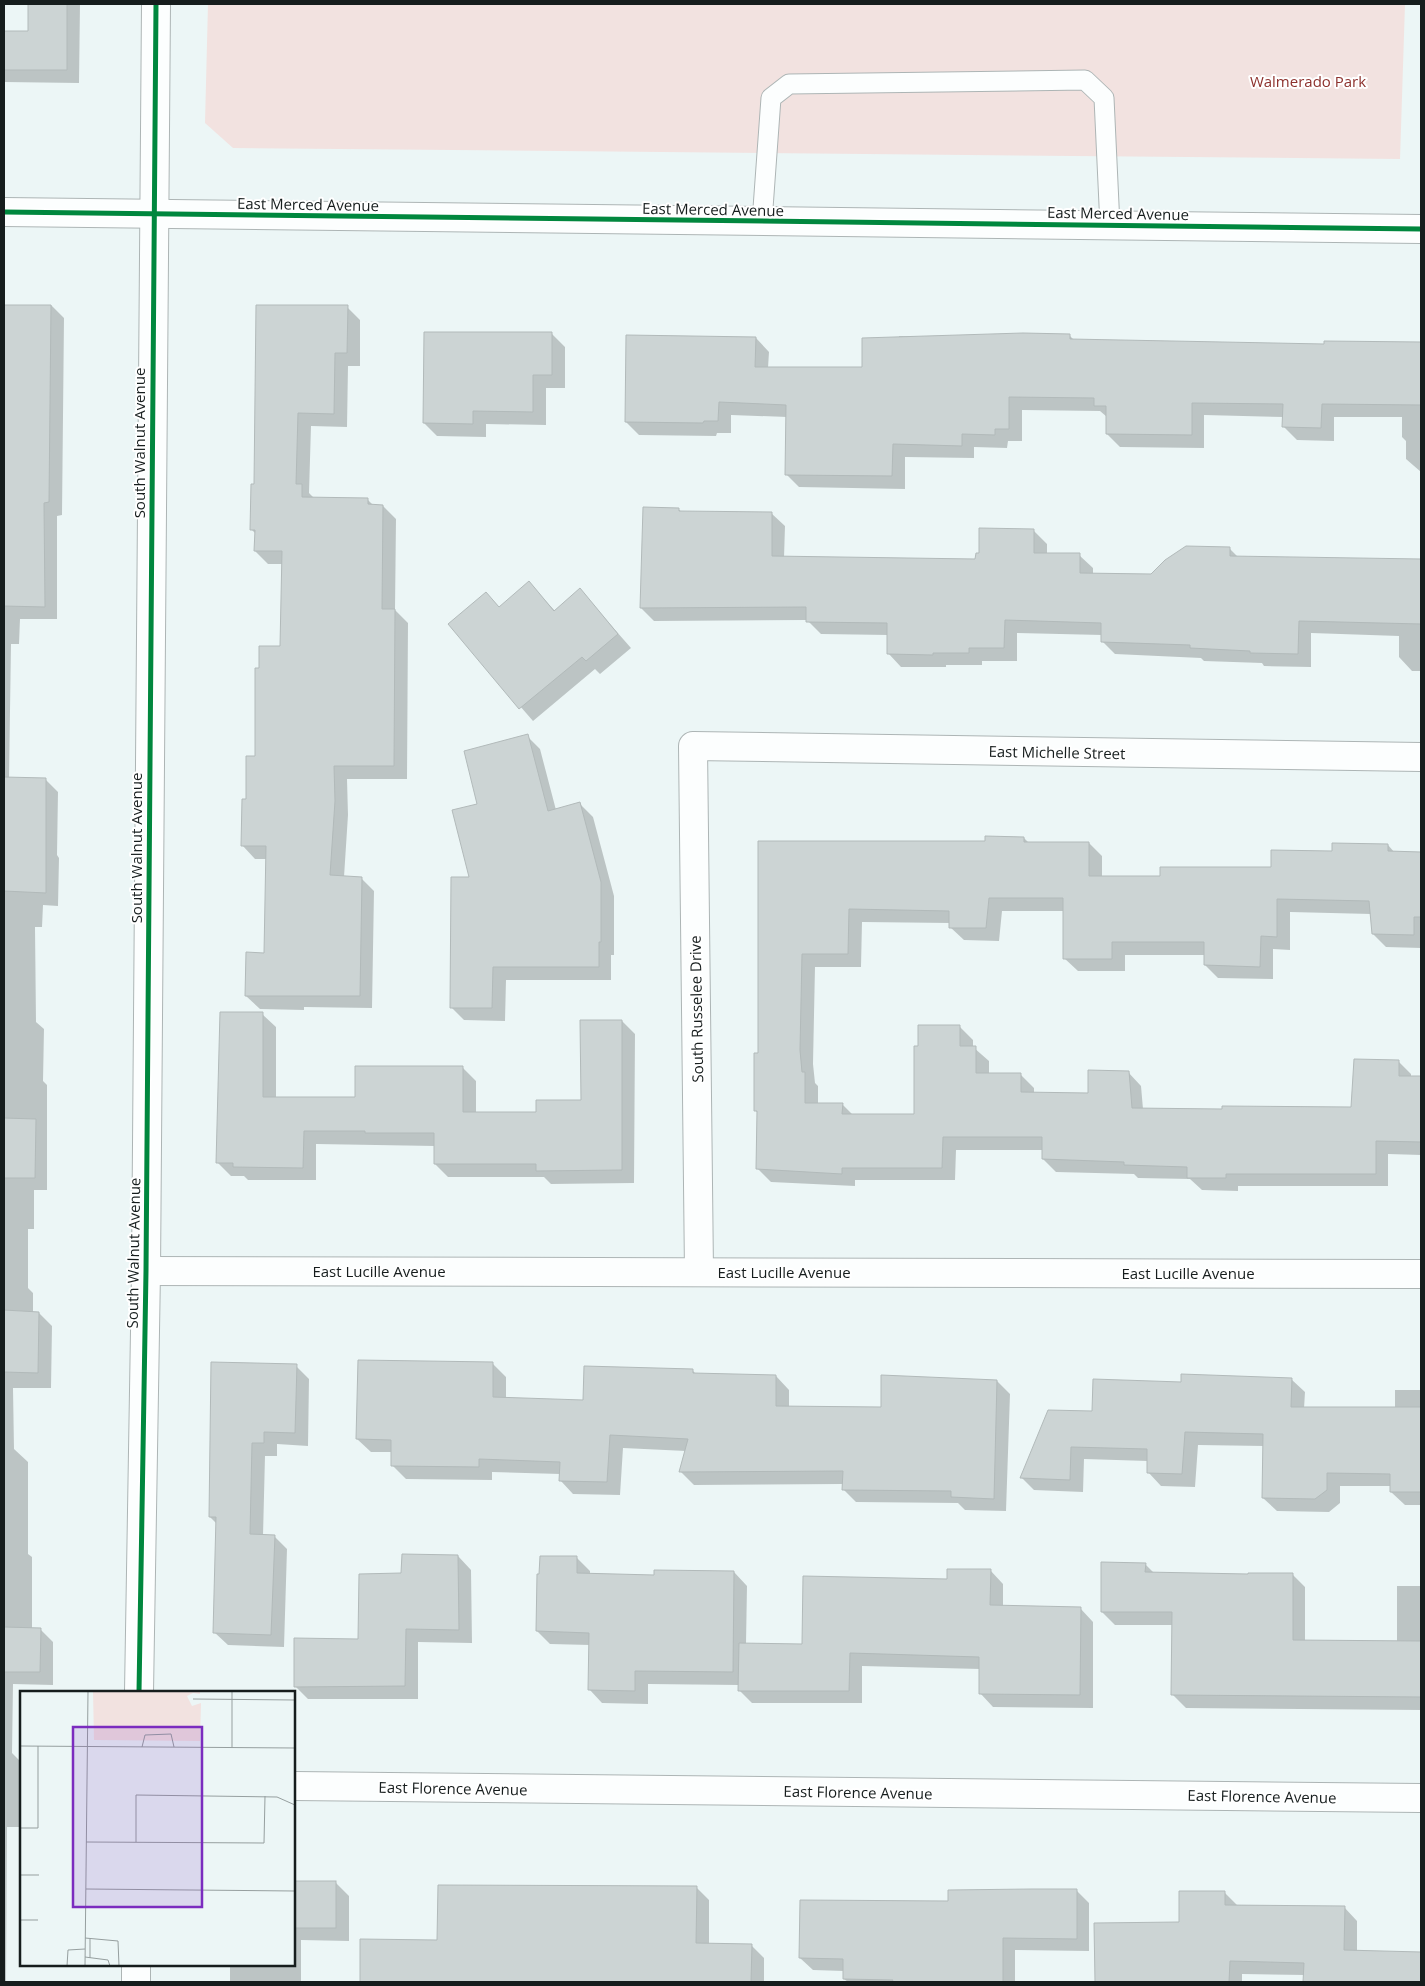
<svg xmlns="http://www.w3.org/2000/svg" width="1425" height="1986" viewBox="0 0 1425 1986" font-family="'Open Sans',sans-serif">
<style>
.green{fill:#f2e2e0}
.shadow{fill:#0003}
.building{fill:#ccd4d4;stroke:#b2baba}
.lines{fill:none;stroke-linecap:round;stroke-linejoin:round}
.service-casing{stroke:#adb5b5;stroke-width:21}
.minor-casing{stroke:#adb5b5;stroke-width:30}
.tertiary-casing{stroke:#adb5b5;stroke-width:30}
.service{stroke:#fcfefe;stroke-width:19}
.minor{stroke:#fcfefe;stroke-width:28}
.tertiary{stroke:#fcfefe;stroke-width:28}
.cycleway-casing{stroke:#fff;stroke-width:8}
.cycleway{stroke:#00873e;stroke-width:5}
.labels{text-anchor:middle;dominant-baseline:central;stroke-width:4;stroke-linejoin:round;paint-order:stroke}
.park-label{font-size:15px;fill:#8d312d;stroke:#fff}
.street-label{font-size:15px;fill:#161d1d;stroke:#fff}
.inset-road{fill:none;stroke:#969f9f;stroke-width:1}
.view{fill:#7b2cbf;fill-opacity:0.15;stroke:#7b2cbf;stroke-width:2.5}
.inset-edge{fill:none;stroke:#161d1d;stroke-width:2.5}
</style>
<rect width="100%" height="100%" fill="#ecf6f6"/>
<path class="green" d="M208 4H1405L1400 159 233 148 205 123Z"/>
<g class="shadow">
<path d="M29 4H80L79 83 4 82V32H29Z"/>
<path d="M4 305H51L64 318 62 515 57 516V619H20L19 644H11L9 779H45L58 792 57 855 59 858 58 906 43 905 42 927H35L36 1022 44 1029 43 1081 47 1085V1190H34V1229H28V1288L33 1293V1313H39L52 1326 51 1388H13L14 1449 28 1462V1554L32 1557V1629H40L53 1642V1685L13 1684 12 1753 21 1762V1827H7L6 1982H4Z"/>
<path d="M347 307 360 320V366H348L347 427 311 426 309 493 314 498 367 499 374 506H383L396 519 395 610 408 623 407 779H347L348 815 344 877 361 878 374 891 372 1008 304 1007V1010L260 1009 246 996 265 954 267 859H255L242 845 247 800 256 758 260 669 281 648 283 564H268L255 551 256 534 251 529 255 485Z"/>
<path d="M552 334 565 347V388H546V425L486 424V437L437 436 424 423Z"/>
<path d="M1069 335 1075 341 1325 346 1326 342H1421V472L1406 459V441L1402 437V417H1334V441L1297 440 1284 427V417L1204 415V448L1120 447 1107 434V417L1100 411 1022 410V441H1008L1007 448 974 447V458L905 457V489L799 487 786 474 787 417 731 415V433H717L716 436 639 435 626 422 756 338 769 352 768 368H863L899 340V336L938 338V336Z"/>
<path d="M678 509 682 512 771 513 785 526 784 558 977 560 1033 530 1047 544V555H1079L1093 568V575L1151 576 1230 549 1239 558 1421 560V671H1412L1399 657V636L1311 633V667L1264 666 1262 663 1204 661 1201 658 1115 654 1102 641V635L1017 633V661H982V665H946V667H901L888 653V635L821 634 807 620 654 621 641 608Z"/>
<path d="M529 583 555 611 580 590 631 648 600 674 595 669 533 721 449 624 486 594 500 608Z"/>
<path d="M527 736 540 749 556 810 580 804 593 817 614 896V955H611V980H506L505 1021 464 1020 451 1007 479 804Z"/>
<path d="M1024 838 1029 843H1089L1102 856V877H1161L1272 868 1334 852 1388 845 1395 853H1421V948L1386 947 1373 934 1371 914 1290 912V950L1273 949V979L1218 978 1205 965V955H1125V971H1078L1064 958V911H1002L999 941 964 940 950 927V923L862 922 861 967H815L813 1064 815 1083 818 1086V1104H842L853 1115H915L919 1047 960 1027 973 1040V1047L989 1061V1074H1020L1034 1088V1094L1089 1095 1128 1072 1141 1086 1143 1109 1223 1111 1352 1108 1398 1061 1411 1074V1077H1421V1155L1388 1154V1186H1238V1191L1202 1190 1190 1179 1138 1178 1134 1174 1056 1172 1043 1159V1150H956L955 1180H855V1186L771 1182 757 1168 758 1113 755 1110 759 1054V842L986 843Z"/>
<path d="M262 1014 276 1027V1099H356L463 1068 476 1081V1113H537L582 1101 622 1021 635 1034 634 1183 551 1184 544 1177H448L435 1164V1146L316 1144V1180H248L244 1176H231L218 1163Z"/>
<path d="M493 1364 506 1377V1399L584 1401 692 1370 697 1375 776 1376 789 1390V1407L882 1408 997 1381 1010 1394 1006 1511 965 1510 958 1503 856 1502 843 1489V1484L694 1485 681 1472 686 1451 623 1448 620 1495 573 1494 560 1480V1474L492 1472V1480L406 1479 393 1466V1452H371L357 1439Z"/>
<path d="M296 1366 309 1379 308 1446 277 1444V1456H265L263 1536H274L287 1549 284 1647 228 1645 214 1632 217 1524 210 1517Z"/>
<path d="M1291 1379 1305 1392 1304 1409H1395V1390H1421V1505H1405L1391 1492V1486H1340V1503L1329 1512 1277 1511 1263 1498 1264 1446 1198 1445 1195 1487 1161 1486 1148 1472V1461L1084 1459 1083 1492 1034 1490 1021 1477 1093 1412 1183 1383Z"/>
<path d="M458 1556 471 1570 472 1643 418 1642V1699H308L295 1686 359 1640 402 1574Z"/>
<path d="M577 1558 590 1571V1575L655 1576 734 1572 747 1586 746 1644 803 1645 948 1580 990 1570 1003 1584V1607L1080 1608 1093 1622V1708L993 1707 980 1693V1669L862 1666V1703H752L739 1690V1685L648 1684V1704L602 1703 589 1689 590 1645 550 1644 537 1631Z"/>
<path d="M1145 1564 1155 1574 1249 1576 1292 1574 1305 1587V1641L1397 1642V1586H1421V1710L1186 1708 1173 1695V1625H1115L1102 1612Z"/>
<path d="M294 1883H336L349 1896V1941L301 1940V1982H230V1965H294Z"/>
<path d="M696 1887 709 1900V1945H751L764 1958V1982H361V1941L438 1942Z"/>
<path d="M1077 1891 1089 1903V1951L1015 1950V1982H848L844 1979V1971L813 1970 800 1958Z"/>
<path d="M1224 1892 1237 1905 1344 1907 1357 1921V1952L1421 1953V1982H1304L1305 1975 1242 1974V1982H1096L1095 1924H1180Z"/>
</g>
<g class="building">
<path d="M28 4H67V70H4V31H28Z"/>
<path d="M4 305H51L49 502 44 503 45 607 4 606Z"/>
<path d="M256 305H348L347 353H335L334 414 298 413 296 484H302V497L368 498V504L383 505 382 609H395L394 766H334L335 801 330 875 362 877 360 996H245L246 952 264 953 266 846H241L242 799H246V756H255V668H259V646H280L282 551H254L255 530H250L251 484H254Z"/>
<path d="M424 332H552V375H533V412L473 411V424L423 423Z"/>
<path d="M1023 333 1070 334V339L1324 344V341L1421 342V405L1322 404 1321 428 1282 427 1283 404 1192 403V435L1106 434V406H1094V398L1009 397V429H995V435L962 434V446L893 444 892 476 785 475 786 405 719 402 718 421H704L703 423 625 422 626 335 756 337 755 367H862V338Z"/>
<path d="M643 507 679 508V511L772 512V556L975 559 976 553H979V528L1034 529V553H1080V573L1151 574 1165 560 1186 546 1230 547V556L1421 559V624L1299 621 1298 654 1250 653V651L1190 648V645L1101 642V623L1005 620 1004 648H969V653H933V655L887 654V623L806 622V607L640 608Z"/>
<path d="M529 581 554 611 580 588 618 634 586 661 582 657 519 709 448 624 486 592 499 607Z"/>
<path d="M528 734 548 811 580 802 601 882V942H599V967H493L492 1008H450L451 877H469L452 810 477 804 464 751Z"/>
<path d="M4 777 46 778V893L4 891Z"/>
<path d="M985 836 1024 837V842H1089V876H1160V867H1271V850L1332 851V843L1388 844V851L1421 852V917H1414V935L1372 934 1369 901 1277 899V937L1261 936 1260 967 1204 965V942H1112V959H1063V898H989L986 928H949V911L849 909 848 954H802L800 1050 802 1072H805V1103H843L842 1114H914V1046H918V1025H960V1046H976V1073H1021V1092L1088 1093V1070L1129 1071 1132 1108 1222 1109V1106L1351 1107 1354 1059 1399 1060V1076H1421V1142L1376 1141V1174H1226V1178H1187V1167L1124 1165V1162L1042 1159V1137H943L942 1168H842V1174L756 1169 757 1111H754V1053H758V841H985Z"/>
<path d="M220 1012H263V1097H355V1066H463V1112H536V1100H581L580 1020H622V1170L536 1171V1164H434V1133H365V1131H304L303 1168 233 1167V1163H216Z"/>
<path d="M4 1118 36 1119 35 1178H4Z"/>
<path d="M4 1310 39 1312 38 1373 4 1372Z"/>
<path d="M358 1360 493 1362V1397L583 1400 584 1366 693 1369V1373L776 1375V1406L881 1407V1375L997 1380 994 1499 951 1497V1491L842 1490 843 1471 679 1472 688 1439 610 1435 607 1482 559 1481 560 1462 479 1459V1467L391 1466V1440L356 1439Z"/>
<path d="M211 1362 297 1364 295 1433 264 1432V1443H252L250 1534 275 1535 271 1635 213 1633 216 1517H209Z"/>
<path d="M1181 1374 1292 1378 1291 1407H1421V1492H1390V1474L1327 1473V1490L1315 1499 1262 1498 1263 1434 1185 1432 1182 1474 1147 1473V1449L1071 1447 1070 1480 1020 1478 1048 1410 1092 1411 1093 1379 1181 1382Z"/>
<path d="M402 1554 458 1555 459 1630 406 1629 405 1686 294 1687V1638L358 1639 359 1574 401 1573Z"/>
<path d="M540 1556H577V1573L654 1575V1570L734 1571 733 1672 635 1671V1691L588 1690 589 1633 536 1631 537 1574H539Z"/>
<path d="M1101 1562 1146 1563 1145 1572 1248 1574V1573H1293V1640L1421 1641V1697L1171 1695 1172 1612H1101Z"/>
<path d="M947 1569H991L990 1605 1081 1607 1080 1695 979 1694V1657L850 1653 849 1691H738L739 1643 802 1644 803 1576 947 1579Z"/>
<path d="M4 1627 41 1628 40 1672H4Z"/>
<rect x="294" y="1881" width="42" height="47"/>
<path d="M438 1885 697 1886 696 1943 752 1944 751 1982H360V1939L437 1940Z"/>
<path d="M1032 1889H1077V1939L1003 1938V1982H892L893 1980 843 1979V1959L799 1958 800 1900 948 1901V1890Z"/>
<path d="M1179 1891H1225V1905L1345 1906 1344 1950 1421 1952V1982H1303L1304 1963 1230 1961 1229 1982H1095L1094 1923 1179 1922Z"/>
</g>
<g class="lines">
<defs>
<path id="service" d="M762 222 771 98 789 84 1085 80 1104 98 1110 226"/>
<g id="minor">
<path d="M146 1271 1421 1274"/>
<path d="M699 1271 693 746 1421 757"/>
<path d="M294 1786 1421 1798"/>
</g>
<g id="tertiary">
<path d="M4 212 1421 229"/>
<path d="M139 1692 146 1271 156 4"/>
<path d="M136 1982V1965"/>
</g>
</defs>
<use href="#service" class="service-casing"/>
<use href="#minor" class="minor-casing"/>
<use href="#tertiary" class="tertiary-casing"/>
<use href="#service" class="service"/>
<use href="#minor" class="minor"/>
<use href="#tertiary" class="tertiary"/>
<defs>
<g id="cycleway">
<path d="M4 212 1421 229"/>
<path d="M139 1692 146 1271 156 4"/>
</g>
</defs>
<use href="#cycleway" class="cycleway-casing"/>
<use href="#cycleway" class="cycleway"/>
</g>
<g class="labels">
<g class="park-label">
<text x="1308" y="81">Walmerado Park</text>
</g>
<g class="street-label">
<text transform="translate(308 204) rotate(1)">East Merced Avenue</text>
<text transform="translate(713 209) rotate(1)">East Merced Avenue</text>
<text transform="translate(1118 213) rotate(1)">East Merced Avenue</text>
<text transform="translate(139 443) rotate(-90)">South Walnut Avenue</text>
<text transform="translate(1057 752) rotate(1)">East Michelle Street</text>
<text transform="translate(136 848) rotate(-90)">South Walnut Avenue</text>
<text transform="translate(696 1009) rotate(-91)">South Russelee Drive</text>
<text transform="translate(133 1253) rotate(-89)">South Walnut Avenue</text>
<text x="379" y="1271">East Lucille Avenue</text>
<text x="784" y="1272">East Lucille Avenue</text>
<text x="1188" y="1273">East Lucille Avenue</text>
<text transform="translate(453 1788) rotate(1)">East Florence Avenue</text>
<text transform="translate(858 1792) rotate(1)">East Florence Avenue</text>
<text transform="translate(1262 1796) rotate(1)">East Florence Avenue</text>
</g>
</g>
<g transform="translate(20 1691)">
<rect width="275" height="275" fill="#ecf6f6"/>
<path d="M73 0H180V3L173 2 167 5 172 15 181 12 180 50 74 49Z" fill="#f2e2e0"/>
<path class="inset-road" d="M212 0V57M173 8 275 9M0 55 275 57M122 56 125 44 151 43 154 56M0 137H18V55M66 151 244 152 245 105M116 151V104L257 106 275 114M0 184H19M66 198 275 200M0 229H18M65 247 98 250 99 275M65 266 88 269 90 275M70 267V248M47 275 48 259 65 258M65 275 68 0"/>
<path class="view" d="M53 36H182V216H53Z"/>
<rect width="275" height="275" class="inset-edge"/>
</g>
<rect width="1425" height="1986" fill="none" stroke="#161d1d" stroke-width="10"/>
</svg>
